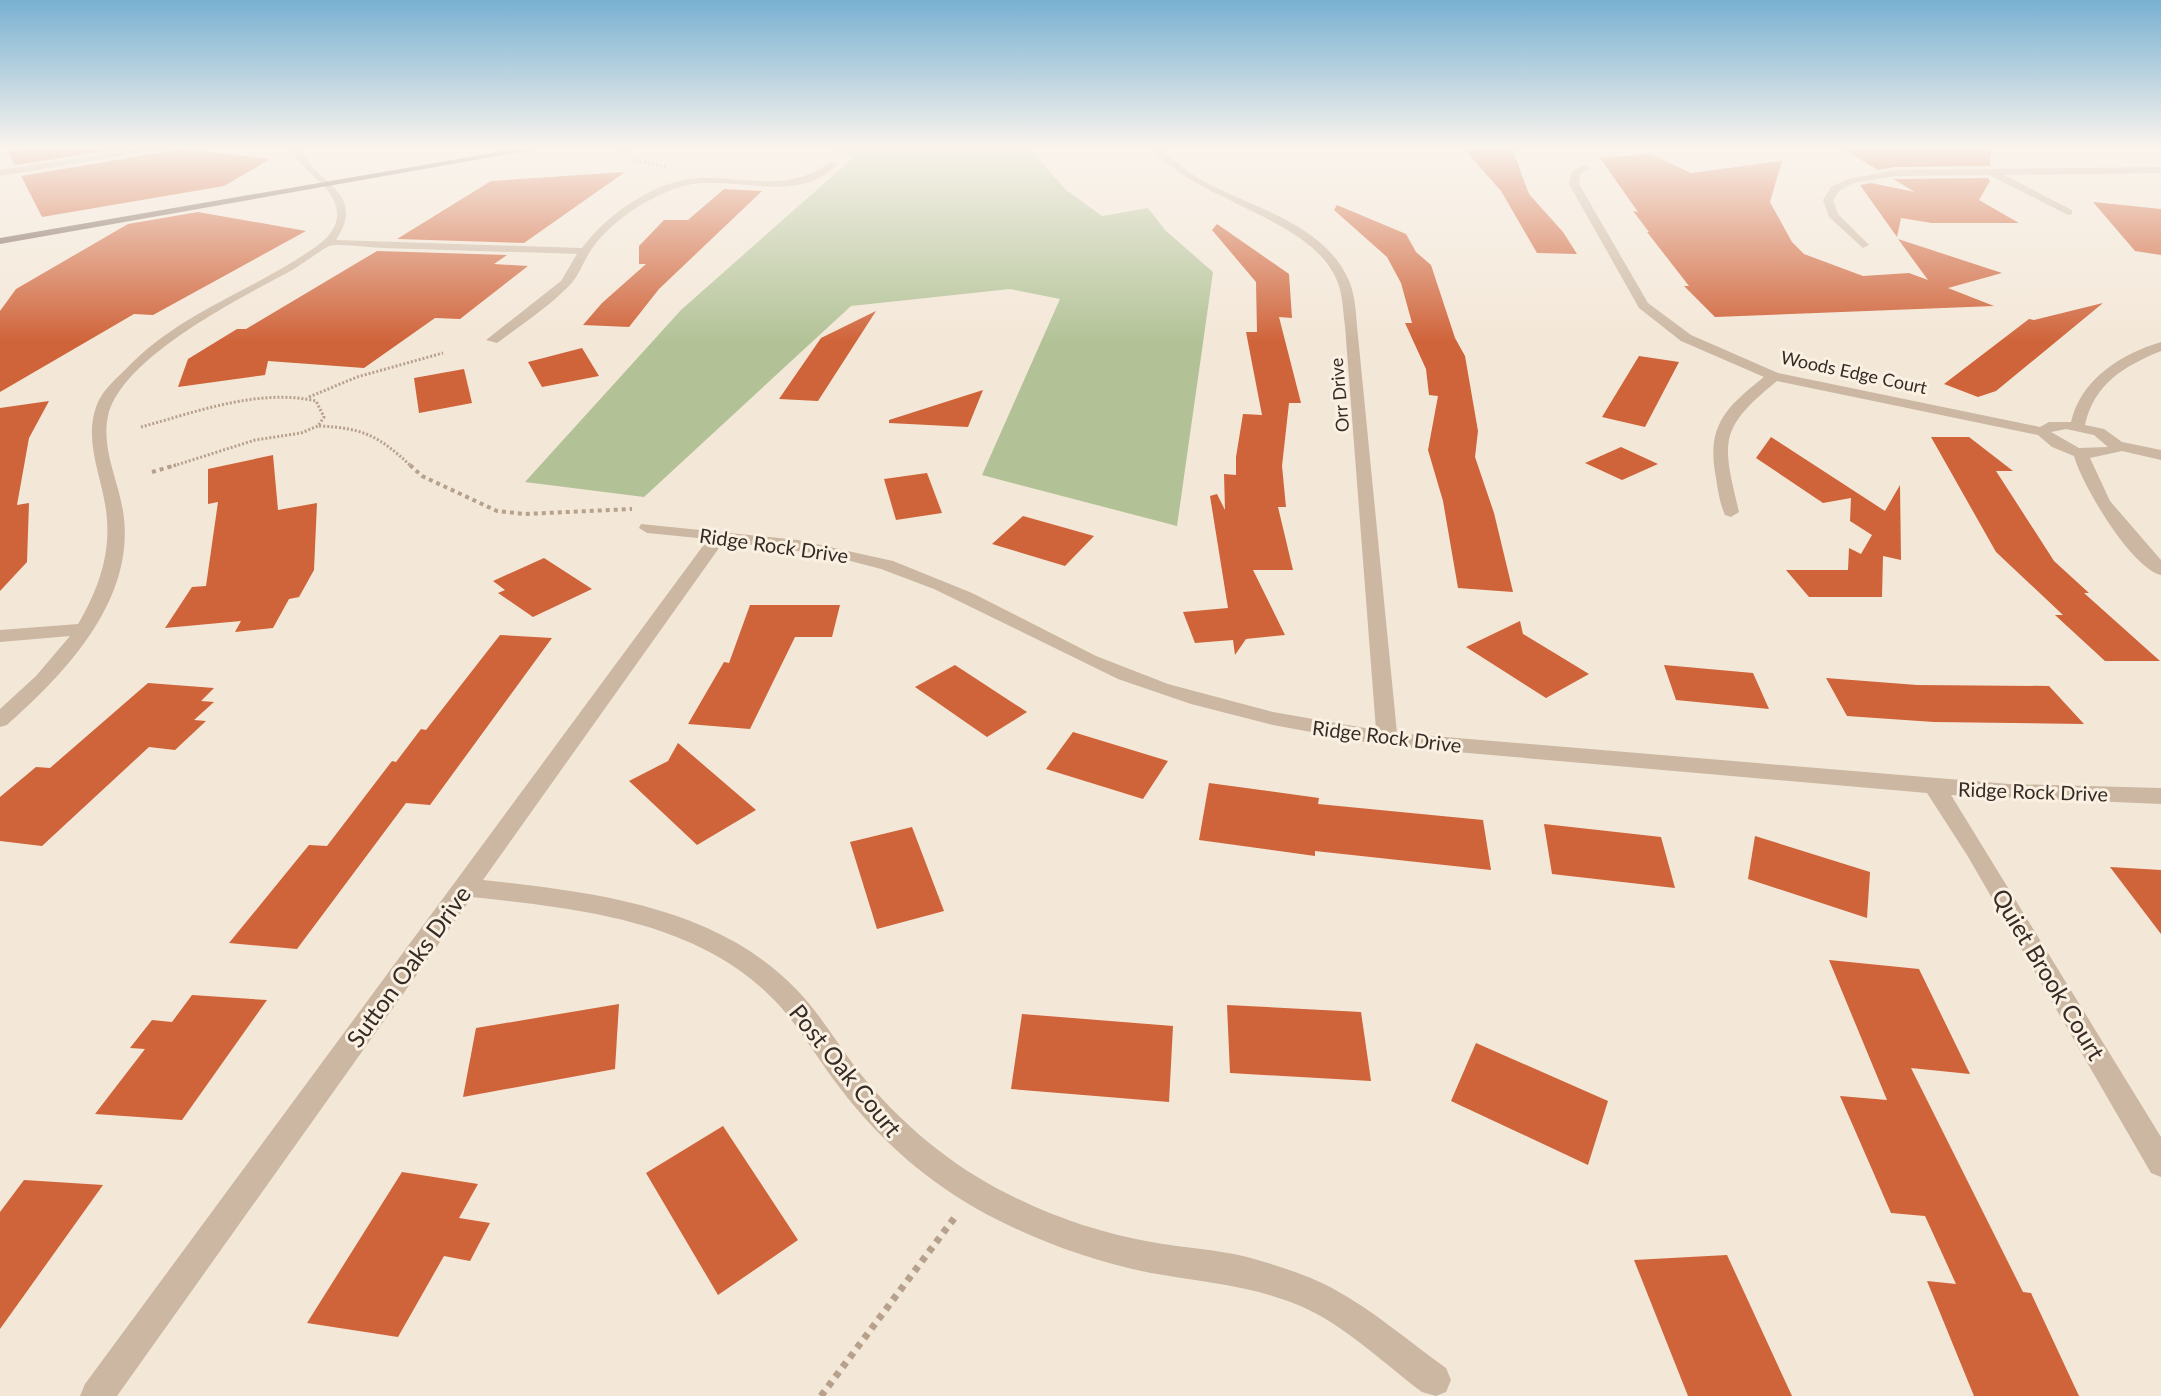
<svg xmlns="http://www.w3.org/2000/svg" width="2161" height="1396" viewBox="0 0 2161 1396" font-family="Lato,sans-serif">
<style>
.green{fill:#b2c296}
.building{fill:#cf6339}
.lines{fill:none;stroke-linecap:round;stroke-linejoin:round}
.path-far2{stroke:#b7a18d;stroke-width:3;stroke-dasharray:2 2;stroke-linecap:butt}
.path-far1{stroke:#b7a18d;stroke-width:4;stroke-dasharray:4 4;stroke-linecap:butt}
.path{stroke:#b7a18d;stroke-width:7;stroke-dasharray:6 6;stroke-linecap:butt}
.minor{fill:#cbb7a2;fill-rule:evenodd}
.major{fill:#796255;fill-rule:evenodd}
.labels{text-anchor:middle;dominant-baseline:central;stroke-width:6;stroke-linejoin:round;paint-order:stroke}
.far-street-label{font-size:18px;fill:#362b25;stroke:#faf1e3}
.street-label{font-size:20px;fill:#362b25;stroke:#faf1e3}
.near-street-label{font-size:24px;fill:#362b25;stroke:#faf1e3}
</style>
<rect width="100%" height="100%" fill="#f3e7d7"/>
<path class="green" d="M833 148H1029L1066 190 1102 216 1148 208 1165 230 1213 272 1177 526 982 475 1060 299 1010 289 851 306 644 497 525 482 681 310 854 157Z"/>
<g class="building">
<path d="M35 148H126L15 165 8 151Z"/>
<path d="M172 148 270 159 224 186 42 217 21 176 170 151Z"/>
<path d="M1463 148H1512L1529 194 1563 232 1577 254 1537 253 1501 191Z"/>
<path d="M1843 149H1991L1990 166 1895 167 1878 170Z"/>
<path d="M1651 154 1691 173 1782 161 1770 202 1792 242 1804 254 1863 276 1909 273 1928 280 1898 239 2002 273 1948 288 1994 306 1715 317 1684 286H1689L1647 232H1649L1633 211 1638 212 1600 158Z"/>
<path d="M625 172 524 243 397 239 491 181Z"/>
<path d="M1988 178 1990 181 1979 200 2019 223H1932L1901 218 1897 237 1860 185 1871 183 1915 192 1893 179Z"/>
<path d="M724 189 762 191 659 289 629 327 583 325 602 303 646 264H639V246L664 220H688Z"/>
<path d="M2093 202 2161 209V255L2135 251Z"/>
<path d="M1337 205 1406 234 1416 252 1431 265 1455 338 1465 356 1478 431 1475 457 1494 513 1513 592 1458 588 1443 501 1428 450 1438 396 1429 395 1426 369 1405 323H1412L1401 283 1387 257 1334 210Z"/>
<path d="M198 212 306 231 153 315 134 314 0 392V311L16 289 128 224Z"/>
<path d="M1217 224 1289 274 1292 318 1279 317 1301 403H1289L1282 466 1286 507H1278L1293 570H1253L1285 635 1246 639 1235 655 1233 640 1195 643 1183 612 1228 608 1210 496 1217 494 1225 510 1224 474 1236 475V457L1243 414 1262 415 1246 332H1257L1256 282 1212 230Z"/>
<path d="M377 251 507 255 494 264 528 266 460 319 435 318 364 368 268 361 265 375 178 387 188 359 237 329H246Z"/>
<path d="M2103 303 1996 391 1978 397 1944 384 2029 319 2034 320Z"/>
<path d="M876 311 818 401 779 399 821 338Z"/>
<path d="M582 348 599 376 542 387 528 362Z"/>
<path d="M1639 356 1679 362 1645 427 1602 417Z"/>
<path d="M464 369 472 403 419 413 414 378Z"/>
<path d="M983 390 968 427 889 423V420Z"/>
<path d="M49 401 29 438 17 505 29 503 27 562 0 591V408Z"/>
<path d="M1771 437 1885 511 1900 485 1901 560 1883 556 1882 597H1809L1786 570H1848L1849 548 1861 554 1872 535 1850 521 1851 498 1823 503 1756 458Z"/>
<path d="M1931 437H1969L2013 471H1996L2054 561 2089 593H2084L2160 661H2105L2055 615H2063L1996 552Z"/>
<path d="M1621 447 1658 464 1622 480 1585 463Z"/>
<path d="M273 455 278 510 317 503 314 570 299 597 289 599 273 628 235 632 241 621 165 628 192 587 206 586 218 502 208 504V469Z"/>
<path d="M927 473 942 513 896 520 884 479Z"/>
<path d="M1023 516 1094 536 1065 566 992 544Z"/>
<path d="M544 558 592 589 533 617 498 593 505 590 493 581Z"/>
<path d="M750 605H840L832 637H795L750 729 688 724 724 662 729 663Z"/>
<path d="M1520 621 1523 634 1589 674 1546 698 1466 647Z"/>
<path d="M500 635 552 638 430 805 406 803 297 949 229 943 309 845 327 846 392 761 396 762 421 729 426 730Z"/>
<path d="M955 665 1027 712 987 737 915 687Z"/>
<path d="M1664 665 1753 673 1769 709 1676 700Z"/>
<path d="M1826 678 1917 685 2049 686 2084 724 1934 722 1847 716Z"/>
<path d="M148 683 214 688 201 701 214 702 194 720 206 721 175 750 149 747 42 846 0 841V797L36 767 50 768Z"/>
<path d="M1073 732 1168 761 1143 799 1046 769Z"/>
<path d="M678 743 756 810 697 845 629 781 668 761Z"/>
<path d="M1209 783 1319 798 1318 804 1483 820 1491 870 1315 851V856L1199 840Z"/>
<path d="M1544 824 1661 837 1675 888 1552 874Z"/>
<path d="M912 827 944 911 877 929 850 842Z"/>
<path d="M1755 836 1870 872 1867 918 1748 879Z"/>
<path d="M2110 867 2161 870V934Z"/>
<path d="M1829 960 1919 969 1970 1074 1911 1068 2023 1292 2031 1293 2079 1396H1974L1927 1281 1956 1284 1925 1216 1891 1213 1840 1096 1887 1100Z"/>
<path d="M192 995 267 1000 182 1120 95 1114 145 1049 130 1048 152 1020 172 1022Z"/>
<path d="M619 1004 615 1069 463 1097 476 1028Z"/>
<path d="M1227 1005 1361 1012 1371 1081 1230 1073Z"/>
<path d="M1022 1014 1173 1026 1169 1102 1011 1089Z"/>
<path d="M1476 1043 1608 1101 1588 1165 1451 1101Z"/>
<path d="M723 1126 798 1240 718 1295 646 1173Z"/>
<path d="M402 1172 478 1184 459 1218 490 1223 470 1261 444 1256 398 1337 307 1323Z"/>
<path d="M24 1180 103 1185 0 1329V1212Z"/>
<path d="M1727 1255 1792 1396H1688L1634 1260Z"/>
</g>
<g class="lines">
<g class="path-far2">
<path d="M621 148 634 160 666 167"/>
<path d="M309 397 357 377 443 353"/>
<path d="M319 426C364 428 379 436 412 467"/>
<path d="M141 427C196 412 259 388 316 401L324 417 318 426 301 433 255 440 170 467"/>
</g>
<g class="path-far1">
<path d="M410 465 422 476 497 511 525 514 632 509"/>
<path d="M152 472 176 465"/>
</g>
<path class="path" d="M821 1396 955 1217"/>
<g class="minor">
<path d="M146 148H169L0 176V170Z"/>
<path d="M291 148H301C315 185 368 191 336 240L582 248C608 213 656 180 700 178 746 177 791 193 830 162L838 164C792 210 727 168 674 189 644 200 609 223 591 250 583 262 579 276 569 286 547 308 521 325 497 343L486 340 561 281 577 254C513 252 448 250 384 248 371 248 340 243 329 246 323 249 302 264 294 269 243 297 122 356 108 416 101 448 118 480 123 511 137 598 67 672 7 725L0 727V709L36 676 70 636 0 642V630L78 624C97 592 110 557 107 520 105 480 80 440 99 400 105 388 117 378 127 368 179 313 250 292 311 250 324 242 339 228 337 212 334 184 300 172 291 148Z"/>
<path d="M1151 148H1161C1175 161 1188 173 1205 182 1255 209 1326 224 1350 283 1355 297 1356 312 1357 326L1397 733 2009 784 2161 788V804L1951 795 2161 1137V1177L2151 1173 1967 855 1927 793 1387 746 1273 725 1191 704 1118 679 934 589 881 569 828 555 724 541 483 880C592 892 717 906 797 990 821 1015 838 1045 859 1072 900 1123 950 1165 1008 1194 1053 1217 1101 1233 1151 1242 1183 1248 1215 1249 1247 1257 1275 1265 1306 1274 1332 1288 1373 1310 1408 1341 1446 1368L1451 1380 1446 1392 1436 1396 1422 1392C1383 1363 1344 1324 1298 1305 1250 1285 1201 1282 1151 1273 1094 1262 1037 1241 986 1214 929 1183 879 1140 840 1088 819 1061 802 1031 779 1005 701 920 579 909 472 897L117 1396H80L85 1384 708 539 647 533 639 528 641 524 798 540 893 561 972 593 1096 656 1168 684 1273 712 1376 730 1345 326C1343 312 1343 297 1338 283 1313 217 1200 204 1151 148Z"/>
<path d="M1585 165 1590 168 1580 174 1579 184 1648 303 1691 335 1778 373 2040 427 2049 422H2071C2081 379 2121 354 2161 342V351C2124 366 2094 384 2085 425L2104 429 2122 442 2161 450V460L2122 451 2090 458 2110 501 2161 560V575C2131 568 2082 485 2074 456L2052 447 2038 435 1777 381C1718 429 1722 441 1739 512L1731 517 1725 515C1720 504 1718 491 1716 478 1706 426 1725 408 1764 377L1681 341 1639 308 1569 184 1572 171ZM2066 429 2094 435 2108 447 2079 448 2051 432Z"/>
<path d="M2161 167V173L2004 175 2072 210V214L2068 215 1989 175 1895 176 1854 183 1839 191 1833 200 1838 214 1869 245 1863 248 1829 217 1823 200 1831 187 1848 179 1895 170Z"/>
</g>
<path class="major" d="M522 148H543L0 244V238Z"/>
</g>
<linearGradient id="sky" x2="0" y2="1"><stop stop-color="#79b1d2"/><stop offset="0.43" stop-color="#faf4ed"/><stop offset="1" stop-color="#faf4ed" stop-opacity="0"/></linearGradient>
<rect width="2161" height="343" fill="url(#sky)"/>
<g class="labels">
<g class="far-street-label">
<text transform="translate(1854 372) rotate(12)">Woods Edge Court</text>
<text transform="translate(1339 395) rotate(-95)">Orr Drive</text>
</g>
<g class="street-label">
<text transform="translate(774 545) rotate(8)">Ridge Rock Drive</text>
<text transform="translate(1387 736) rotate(7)">Ridge Rock Drive</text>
<text transform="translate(2033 791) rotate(2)">Ridge Rock Drive</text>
</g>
<g class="near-street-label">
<text transform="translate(408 966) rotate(-54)">Sutton Oaks Drive</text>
<text transform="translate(2049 974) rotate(59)">Quiet Brook Court</text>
<text transform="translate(846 1070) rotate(51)">Post Oak Court</text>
</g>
</g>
</svg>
